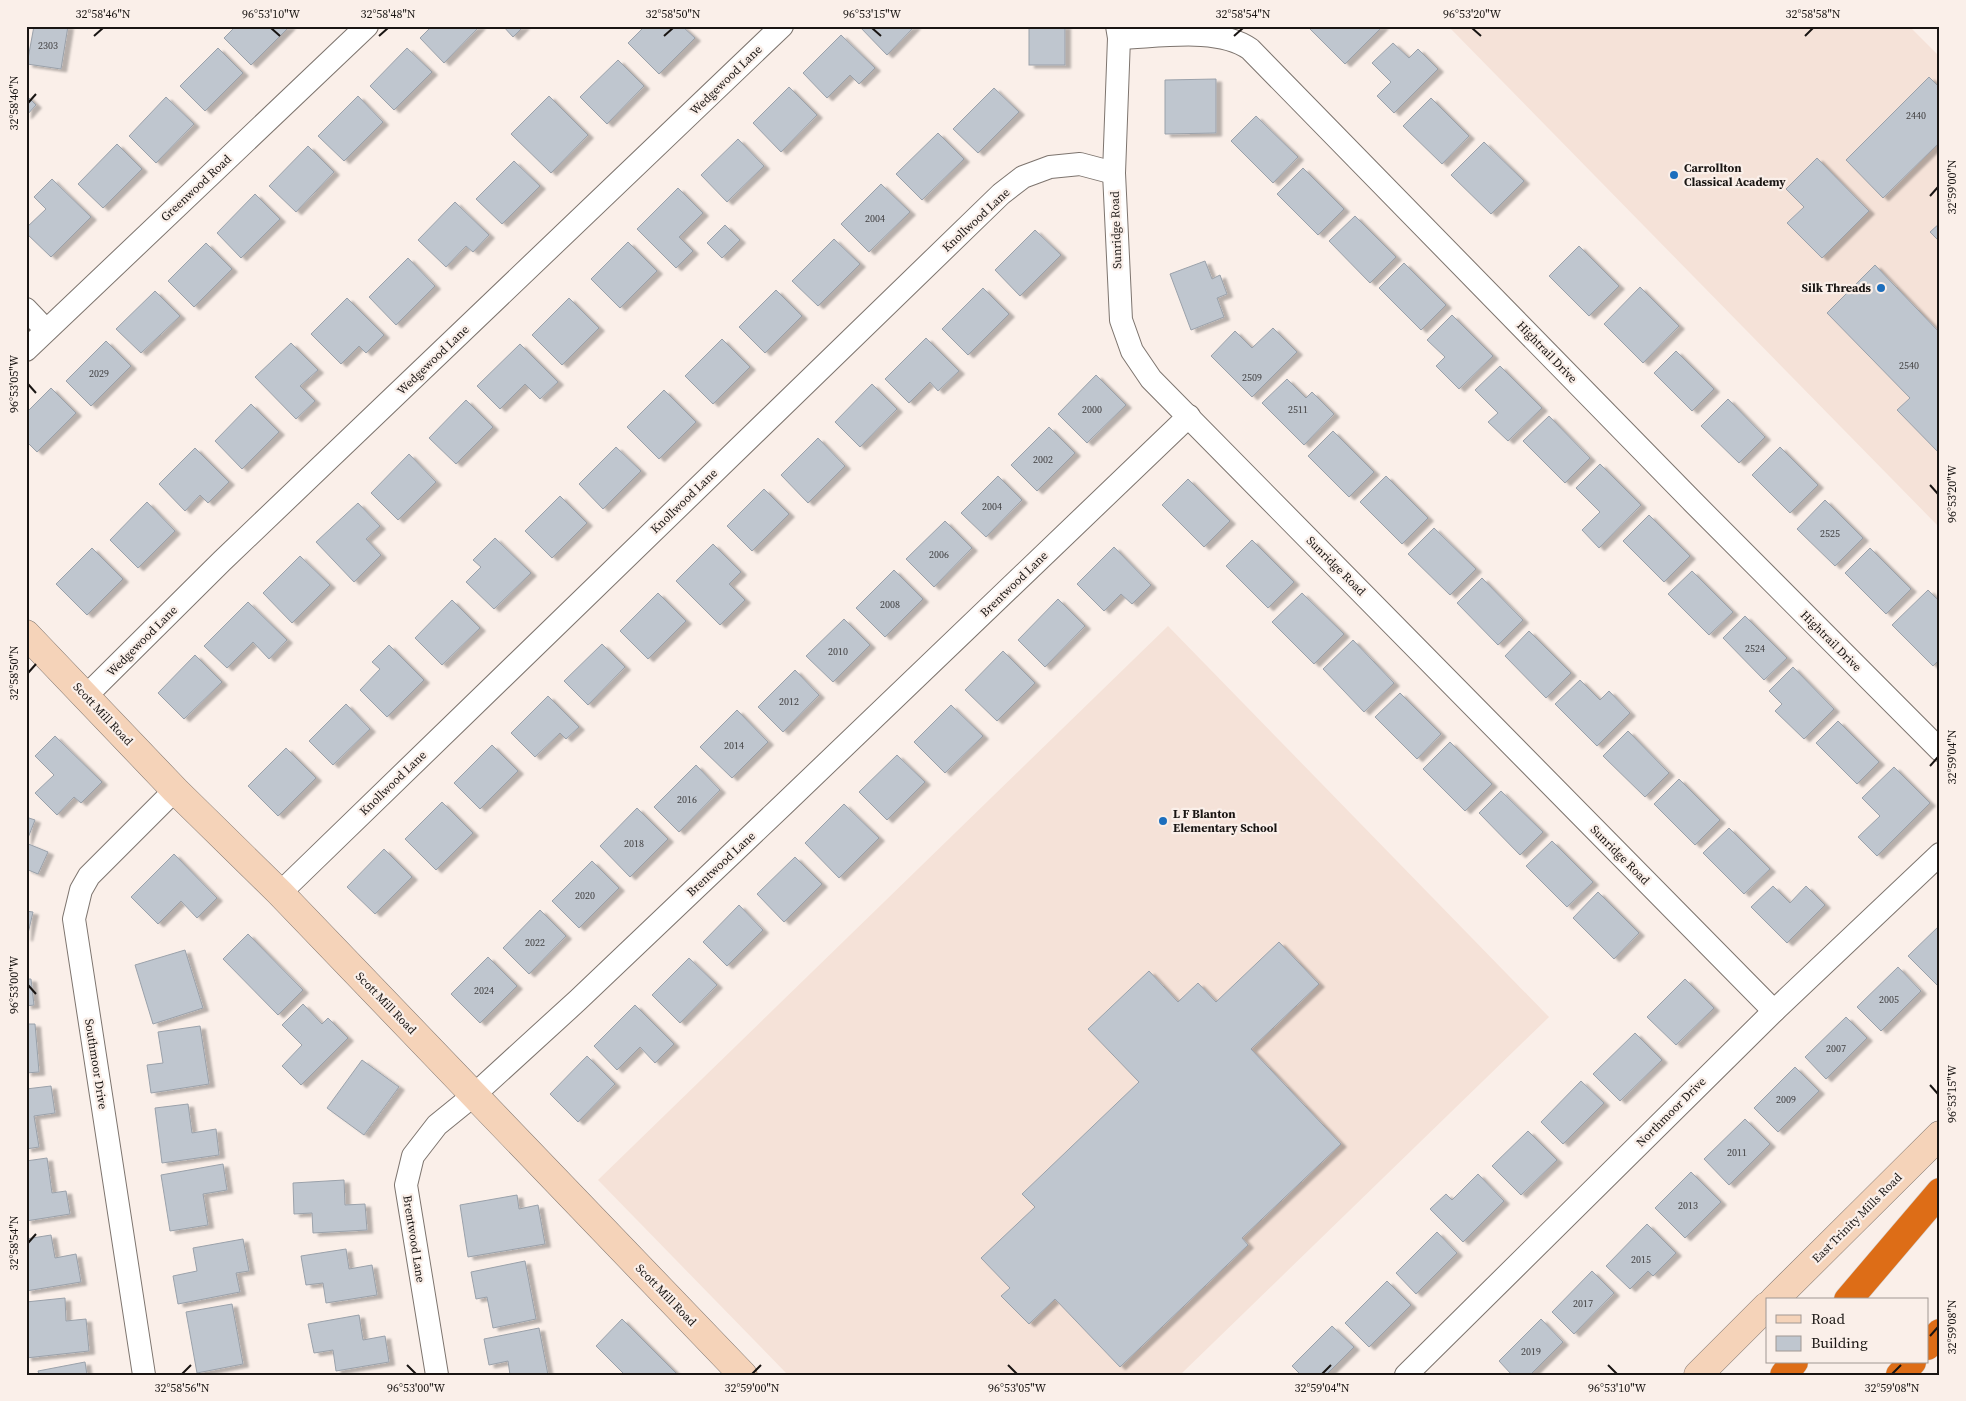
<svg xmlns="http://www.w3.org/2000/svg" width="1966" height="1401" viewBox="0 0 1966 1401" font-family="'Source Serif 4',serif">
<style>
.built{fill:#f5e2d8}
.building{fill:#bfc6cf;stroke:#9aa1aa;filter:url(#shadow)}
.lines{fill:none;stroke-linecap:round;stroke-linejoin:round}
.street-casing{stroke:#7d746e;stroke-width:24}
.secondary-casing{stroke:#7d746e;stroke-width:29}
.highway-casing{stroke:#d1d0d0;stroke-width:29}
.street{stroke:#fff;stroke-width:22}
.secondary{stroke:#f5d3b9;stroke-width:28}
.highway{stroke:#dd6d17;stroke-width:28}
.ticks{fill:none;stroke:#191513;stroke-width:2}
.poi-dot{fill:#1c6ebd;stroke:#faefe9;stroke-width:2}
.labels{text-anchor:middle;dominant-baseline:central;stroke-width:4.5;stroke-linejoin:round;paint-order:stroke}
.number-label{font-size:10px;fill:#424142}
.street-label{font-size:12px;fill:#191513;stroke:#faefe9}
.poi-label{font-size:12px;font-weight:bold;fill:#191513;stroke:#faefe9;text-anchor:start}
.neatline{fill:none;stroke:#191513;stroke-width:2}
.ticks-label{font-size:12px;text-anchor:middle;fill:#191513}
</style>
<defs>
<filter id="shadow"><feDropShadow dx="5.5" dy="3" stdDeviation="1" flood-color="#0004"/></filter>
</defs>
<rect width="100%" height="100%" fill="#faefe9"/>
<g class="built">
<path d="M1448 26H1909L1940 57V528Z"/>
<path d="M1168 626 1549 1017 1180 1375H788L598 1180Z"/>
</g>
<g class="building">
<path d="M34 26H68L61 69 27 64Z"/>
<path d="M236 26H290L251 65 224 38Z"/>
<path d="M432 26H480L444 63 420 38Z"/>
<path d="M503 26H524L513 37Z"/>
<path d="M645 26H682L695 38 659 74 628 43Z"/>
<path d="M859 26H915L887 55Z"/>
<rect x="1029" y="26" width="36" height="39"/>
<path d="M1307 26H1383L1345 64Z"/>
<path d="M841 35 875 68 859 84 850 75 827 98 803 73Z"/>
<path d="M1393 43 1409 58 1418 49 1438 69 1394 113 1377 96 1391 82 1372 63Z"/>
<path d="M218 48 243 73 205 111 180 86Z"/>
<path d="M407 48 432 72 394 110 370 86Z"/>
<path d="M618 60 644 86 607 124 580 97Z"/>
<path d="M1929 77 1940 88V142L1883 198 1846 160Z"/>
<path d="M1216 79V133L1165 134V80Z"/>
<path d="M789 87 817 115 781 152 753 123Z"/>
<path d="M994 88 1019 112 978 153 953 129Z"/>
<path d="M26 95 36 105 26 116Z"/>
<path d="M358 96 383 122 344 161 318 136Z"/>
<path d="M549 96 588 135 551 173 511 134Z"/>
<path d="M166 97 194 124 156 163 129 136Z"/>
<path d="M1431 98 1469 136 1442 164 1403 126Z"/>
<path d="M1256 116 1298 157 1273 183 1231 141Z"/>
<path d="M938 133 964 159 922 200 896 174Z"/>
<path d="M738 139 764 166 727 202 701 175Z"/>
<path d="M1484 142 1524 181 1491 214 1451 175Z"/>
<path d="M117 144 142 169 103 208 78 184Z"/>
<path d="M308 146 334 172 296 212 269 186Z"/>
<path d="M1817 158 1869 211 1822 258 1787 223 1804 207 1786 189Z"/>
<path d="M514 161 540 186 502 224 476 199Z"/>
<path d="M1303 168 1344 209 1318 235 1277 194Z"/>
<path d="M52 179 91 217 51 257 26 233V228L46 209 34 197Z"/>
<path d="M881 184 910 212 869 252 841 224Z"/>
<path d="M678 188 703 213 679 237 693 251 676 268 637 229Z"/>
<path d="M255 194 280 219 241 258 217 233Z"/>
<path d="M455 202 489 235 473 252 466 246 446 267 418 240Z"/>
<path d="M1355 216 1396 257 1370 283 1329 241Z"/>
<path d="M1940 223V242L1930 232Z"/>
<path d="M725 225 740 240 722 258 707 243Z"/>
<path d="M1035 230 1061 255 1020 296 995 270Z"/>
<path d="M834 239 860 264 818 306 792 281Z"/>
<path d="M628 242 657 271 620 308 591 279Z"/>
<path d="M206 243 232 269 194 307 168 281Z"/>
<path d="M1579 246 1619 286 1589 316 1549 276Z"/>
<path d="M408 258 435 286 396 325 369 297Z"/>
<path d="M1205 261 1212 279 1220 275 1227 294 1217 298 1224 317 1191 330 1170 274Z"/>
<path d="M1404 263 1446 305 1421 330 1379 288Z"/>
<path d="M1875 265 1940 333V454L1897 410 1910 398 1827 313Z"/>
<path d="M1640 287 1679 326 1643 363 1604 324Z"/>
<path d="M983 288 1009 314 968 355 942 329Z"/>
<path d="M776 290 802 316 765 353 739 327Z"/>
<path d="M155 291 180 316 141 353 116 329Z"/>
<path d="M347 298 384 335 366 353 359 346 341 364 311 334Z"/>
<path d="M569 298 599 328 562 365 532 335Z"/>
<path d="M1452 315 1493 356 1459 389 1436 366 1445 357 1427 340Z"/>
<path d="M1273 328 1297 352 1252 397 1211 356 1235 331 1252 348Z"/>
<path d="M926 338 959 371 938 391 930 382 909 403 885 379Z"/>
<path d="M722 339 750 367 713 404 685 376Z"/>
<path d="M106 341 131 366 91 406 66 381Z"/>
<path d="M291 343 318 370 300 386 315 401 296 419 255 377Z"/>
<path d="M520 344 558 382 540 399 525 384 500 409 477 386Z"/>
<path d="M1676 351 1714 389 1692 411 1654 373Z"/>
<path d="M1500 366 1542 408 1508 441 1488 422 1498 413 1475 390Z"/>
<path d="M1096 375 1126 405 1087 443 1058 414Z"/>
<path d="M1287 379 1306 398 1312 392 1334 414 1304 445 1262 403Z"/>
<path d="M872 384 897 409 860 447 835 422Z"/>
<path d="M51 388 76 413 37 452 26 441V413Z"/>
<path d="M664 390 696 422 659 459 627 427Z"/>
<path d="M1728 399 1765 437 1739 463 1701 426Z"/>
<path d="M466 400 493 427 456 464 429 438Z"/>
<path d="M251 404 279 432 242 469 215 441Z"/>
<path d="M1549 416 1590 458 1565 483 1523 441Z"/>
<path d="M1049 427 1075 453 1037 491 1011 465Z"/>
<path d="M1333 431 1374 472 1349 497 1308 456Z"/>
<path d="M818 438 845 466 808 503 781 475Z"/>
<path d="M616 447 641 471 603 509 579 484Z"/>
<path d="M1780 447 1818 485 1790 513 1752 475Z"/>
<path d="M195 448 229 482 208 503 200 495 185 511 159 484Z"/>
<path d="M409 454 436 482 398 520 371 493Z"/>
<path d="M1600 464 1641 505 1599 548 1582 530 1600 512 1576 488Z"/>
<path d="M998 476 1022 500 986 537 961 513Z"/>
<path d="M1386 476 1428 518 1402 544 1360 502Z"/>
<path d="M1188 479 1230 521 1204 547 1162 505Z"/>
<path d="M764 489 789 514 752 551 727 526Z"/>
<path d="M560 496 587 523 552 558 525 531Z"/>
<path d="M1825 500 1863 538 1835 566 1797 529Z"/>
<path d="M147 502 175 531 138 568 110 540Z"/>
<path d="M358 503 380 526 366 539 381 555 354 582 316 542Z"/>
<path d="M1649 515 1690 556 1664 582 1623 541Z"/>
<path d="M945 521 972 548 934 587 906 559Z"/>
<path d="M1434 528 1476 569 1450 595 1408 554Z"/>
<path d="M495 538 531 573 494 609 466 582 481 567 473 560Z"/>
<path d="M1252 540 1294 582 1268 608 1226 566Z"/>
<path d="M713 544 741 572 729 584 745 600 720 625 676 581Z"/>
<path d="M1114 547 1151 585 1132 604 1121 594 1104 611 1077 584Z"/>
<path d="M92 548 123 579 87 615 56 584Z"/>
<path d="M1870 548 1911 589 1886 614 1845 573Z"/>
<path d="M300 556 330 585 292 623 263 593Z"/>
<path d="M894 570 923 599 885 637 856 608Z"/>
<path d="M1692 571 1733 612 1709 635 1668 594Z"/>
<path d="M1482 578 1523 620 1498 645 1457 603Z"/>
<path d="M1928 590 1940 602V659L1933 666 1892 625Z"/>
<path d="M658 593 686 621 648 659 620 631Z"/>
<path d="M1302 593 1344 634 1314 664 1272 622Z"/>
<path d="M1058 599 1085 626 1045 667 1018 640Z"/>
<path d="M452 600 480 628 442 665 415 638Z"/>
<path d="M248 602 287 640 269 659 253 642 227 668 204 646Z"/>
<path d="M1745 616 1787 658 1764 680 1723 638Z"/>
<path d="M844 619 870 645 833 682 806 656Z"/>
<path d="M1529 631 1571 673 1546 698 1505 656Z"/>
<path d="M1353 640 1394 683 1364 712 1323 669Z"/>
<path d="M602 644 625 667 588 705 564 681Z"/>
<path d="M389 645 424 680 387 717 360 690 380 669 372 662Z"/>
<path d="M1003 651 1035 683 997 721 965 690Z"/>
<path d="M195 655 222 682 184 719 158 693Z"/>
<path d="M1793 667 1834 709 1804 739 1775 711 1782 704 1769 691Z"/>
<path d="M795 670 819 695 783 732 758 707Z"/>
<path d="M1580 680 1600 700 1609 691 1630 713 1597 746 1555 704Z"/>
<path d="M1400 693 1441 734 1417 759 1375 717Z"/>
<path d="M548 696 579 727 566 739 560 733 535 757 511 733Z"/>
<path d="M346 704 370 729 333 765 309 741Z"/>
<path d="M951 705 983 736 945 773 914 742Z"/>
<path d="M737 710 768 742 732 778 700 747Z"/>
<path d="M1838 721 1879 762 1857 784 1816 743Z"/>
<path d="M1628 731 1669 773 1645 797 1603 756Z"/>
<path d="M55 736 102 782 81 803 74 797 57 815 35 793 54 775 35 756Z"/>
<path d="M1450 742 1492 784 1465 811 1423 769Z"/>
<path d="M492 745 518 771 480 809 454 783Z"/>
<path d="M286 748 316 778 278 816 248 786Z"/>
<path d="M897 755 925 782 887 820 859 792Z"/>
<path d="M696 765 720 790 679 832 654 807Z"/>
<path d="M1894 767 1930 803 1877 856 1858 837 1880 816 1862 798Z"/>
<path d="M1679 779 1720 820 1695 845 1654 804Z"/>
<path d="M1501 791 1543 832 1520 855 1479 813Z"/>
<path d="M442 802 473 833 436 870 405 839Z"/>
<path d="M844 804 879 838 839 878 805 843Z"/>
<path d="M637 808 668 839 630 877 600 846Z"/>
<path d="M26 817 35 820 26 843Z"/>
<path d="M1729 828 1770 869 1744 894 1703 853Z"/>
<path d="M1552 841 1593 882 1567 907 1526 866Z"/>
<path d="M26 843 48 852 38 874 26 869Z"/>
<path d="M384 849 412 877 375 914 347 887Z"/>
<path d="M174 854 217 898 197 918 181 901 158 924 131 897Z"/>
<path d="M795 857 822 884 784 922 757 894Z"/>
<path d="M592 861 619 888 579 928 552 901Z"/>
<path d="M1773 886 1790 903 1806 886 1825 905 1787 943 1751 907Z"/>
<path d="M1598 892 1639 933 1614 959 1573 918Z"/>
<path d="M739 905 763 930 727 966 703 942Z"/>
<path d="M540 910 566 936 529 974 503 948Z"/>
<path d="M26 911 33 912 27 938H26Z"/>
<path d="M1940 925V988L1908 956Z"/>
<path d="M248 934 303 990 278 1015 223 959Z"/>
<path d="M1279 942 1319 984 1251 1049 1341 1144 1242 1238 1248 1245 1120 1367 1055 1299 1029 1324 1001 1296 1010 1288 981 1258 1035 1207 1022 1194 1139 1082 1088 1029 1149 971 1178 1002 1198 983 1216 1002Z"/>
<path d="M185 950 203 1008 153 1024 135 965Z"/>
<path d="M488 957 517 986 480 1023 451 994Z"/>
<path d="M689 958 717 985 680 1023 652 995Z"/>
<path d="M1898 967 1921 991 1881 1031 1857 1007Z"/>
<path d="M26 979H31L34 1005 26 1006Z"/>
<path d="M1685 979 1714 1008 1676 1045 1647 1017Z"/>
<path d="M303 1004 322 1024 328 1018 348 1038 301 1085 282 1066 302 1045 282 1025Z"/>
<path d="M635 1005 674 1044 655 1063 640 1047 617 1070 594 1046Z"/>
<path d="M1846 1017 1867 1038 1826 1079 1805 1057Z"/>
<path d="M26 1024H35L39 1072 26 1073Z"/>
<path d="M200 1026 209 1084 151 1093 147 1065 163 1063 158 1032Z"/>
<path d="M1635 1033 1662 1060 1620 1101 1593 1074Z"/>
<path d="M587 1056 615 1084 578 1122 550 1094Z"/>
<path d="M362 1060 399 1087 364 1135 327 1108Z"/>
<path d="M1795 1067 1819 1091 1778 1132 1754 1108Z"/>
<path d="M1581 1081 1604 1103 1563 1144 1541 1122Z"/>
<path d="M51 1086 55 1113 34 1116 39 1147 26 1149V1089Z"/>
<path d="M188 1104 192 1133 216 1129 219 1155 162 1163 155 1108Z"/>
<path d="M1745 1119 1770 1144 1729 1185 1704 1159Z"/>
<path d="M1528 1131 1557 1160 1521 1195 1492 1166Z"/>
<path d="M47 1158 52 1193 66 1191 70 1214 26 1221V1161Z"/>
<path d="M223 1164 227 1190 203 1194 208 1225 170 1231 161 1175Z"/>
<path d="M1691 1172 1721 1202 1685 1238 1655 1208Z"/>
<path d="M1478 1174 1504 1201 1463 1242 1430 1209 1446 1194 1452 1200Z"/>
<path d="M344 1180 345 1205 365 1204 367 1230 313 1233 312 1213 294 1214 293 1183Z"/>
<path d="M517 1195 519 1209 538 1205 545 1244 468 1257 460 1205Z"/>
<path d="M1647 1224 1676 1253 1653 1276 1648 1271 1630 1289 1606 1266Z"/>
<path d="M1437 1232 1457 1253 1416 1294 1396 1273Z"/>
<path d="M51 1235 55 1258 76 1254 81 1282 26 1291V1239Z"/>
<path d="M243 1239 249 1271 236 1273 240 1292 178 1304 173 1276 197 1271 193 1248Z"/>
<path d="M346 1249 349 1269 372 1265 377 1295 326 1303 323 1283 306 1285 301 1256Z"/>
<path d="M525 1261 536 1319 493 1328 487 1297 476 1299 471 1272Z"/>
<path d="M1592 1271 1614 1293 1574 1334 1552 1312Z"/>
<path d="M1387 1281 1411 1305 1369 1347 1345 1323Z"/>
<path d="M65 1298 66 1321 86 1319 89 1351 26 1358V1302Z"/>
<path d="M232 1304 243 1364 197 1373 186 1312Z"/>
<path d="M359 1315 363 1340 385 1336 389 1362 336 1371 333 1350 314 1353 308 1324Z"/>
<path d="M622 1319 678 1375H625L596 1346Z"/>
<path d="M1541 1319 1563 1342 1530 1375H1512L1499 1361Z"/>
<path d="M1332 1326 1354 1347 1326 1375H1301L1292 1366Z"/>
<path d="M539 1328 548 1375H510L508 1361 489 1365 484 1339Z"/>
<path d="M85 1362 87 1375H39L38 1371Z"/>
</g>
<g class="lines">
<defs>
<g id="street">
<path d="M1117 26 1119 38 1114 173 1121 320 1132 351 1151 379 1774 1011"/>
<path d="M1119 38C1157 37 1218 26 1250 49L1693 502 1940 750"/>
<path d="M26 309 46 330"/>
<path d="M26 350 367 26"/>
<path d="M86 696 222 561 782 26"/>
<path d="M280 893 1001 194 1023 177 1050 167 1080 164 1114 173"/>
<path d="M144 1375 74 919 81 890 89 876 175 790"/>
<path d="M437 1375 406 1185 413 1156 437 1125 474 1095 578 1000 782 806 1189 416"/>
<path d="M1406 1375 1774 1011 1940 854"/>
</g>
<g id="secondary">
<path d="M26 634 175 790 280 893 743 1375"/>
<path d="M1774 1300 1940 1135"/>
<path d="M1698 1375 1767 1306"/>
</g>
<g id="highway">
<path d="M1848 1300 1940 1192"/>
<path d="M1927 1346 1940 1333"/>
<path d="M1784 1375 1794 1362"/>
<path d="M1900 1375 1912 1362"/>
</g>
</defs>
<use href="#street" class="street-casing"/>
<use href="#secondary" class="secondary-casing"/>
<use href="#highway" class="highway-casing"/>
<use href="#street" class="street"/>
<use href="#secondary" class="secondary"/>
<use href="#highway" class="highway"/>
</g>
<path class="ticks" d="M271 28 280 36M872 28 881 36M1472 28 1481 36M94 36 103 28M379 36 388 28M664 36 673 28M1234 36 1243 28M1805 36 1813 28M28 103 36 94M1930 196 1938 187M28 384 36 393M1930 485 1938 494M28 673 36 664M1930 766 1938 757M28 985 36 994M1930 1085 1938 1094M28 1243 36 1234M1930 1336 1938 1327M407 1365 416 1374M1008 1365 1017 1374M1608 1365 1617 1374M182 1374 191 1365M752 1374 761 1365M1322 1374 1331 1365M1892 1374 1901 1365"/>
<g class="poi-dot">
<circle cx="1674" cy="175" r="5"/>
<circle cx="1881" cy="288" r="5"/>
<circle cx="1163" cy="821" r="5"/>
</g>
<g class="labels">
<g class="number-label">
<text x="48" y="45">2303</text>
<text x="1916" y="115">2440</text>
<text x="875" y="218">2004</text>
<text x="1909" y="365">2540</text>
<text x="99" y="373">2029</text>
<text x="1252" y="377">2509</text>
<text x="1092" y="409">2000</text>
<text x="1298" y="409">2511</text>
<text x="1043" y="459">2002</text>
<text x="992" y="506">2004</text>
<text x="1830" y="533">2525</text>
<text x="939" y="554">2006</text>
<text x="890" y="604">2008</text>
<text x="1755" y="648">2524</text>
<text x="838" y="651">2010</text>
<text x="789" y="701">2012</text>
<text x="734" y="745">2014</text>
<text x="687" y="799">2016</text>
<text x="634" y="843">2018</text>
<text x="585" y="895">2020</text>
<text x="535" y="942">2022</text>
<text x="484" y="990">2024</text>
<text x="1889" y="999">2005</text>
<text x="1836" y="1048">2007</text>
<text x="1786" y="1099">2009</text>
<text x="1737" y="1152">2011</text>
<text x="1688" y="1205">2013</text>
<text x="1641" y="1259">2015</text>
<text x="1583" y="1303">2017</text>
<text x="1531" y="1351">2019</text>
</g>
<g class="street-label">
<text transform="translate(726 80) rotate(-44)">Wedgewood Lane</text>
<text transform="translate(196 188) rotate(-43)">Greenwood Road</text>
<text transform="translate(976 220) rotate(-43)">Knollwood Lane</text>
<text transform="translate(1116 230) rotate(-92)">Sunridge Road</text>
<text transform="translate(1547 352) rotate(46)">Hightrail Drive</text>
<text transform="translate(433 360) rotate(-44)">Wedgewood Lane</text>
<text transform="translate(684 501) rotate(-44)">Knollwood Lane</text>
<text transform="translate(1336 566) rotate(45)">Sunridge Road</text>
<text transform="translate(1014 584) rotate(-44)">Brentwood Lane</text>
<text transform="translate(142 641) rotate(-45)">Wedgewood Lane</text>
<text transform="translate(1831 641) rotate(45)">Hightrail Drive</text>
<text transform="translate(103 714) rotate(47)">Scott Mill Road</text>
<text transform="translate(393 783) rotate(-44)">Knollwood Lane</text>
<text transform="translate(1620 855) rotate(45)">Sunridge Road</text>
<text transform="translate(721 864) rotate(-43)">Brentwood Lane</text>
<text transform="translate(386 1003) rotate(46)">Scott Mill Road</text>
<text transform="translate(96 1064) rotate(81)">Southmoor Drive</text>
<text transform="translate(1671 1112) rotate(-45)">Northmoor Drive</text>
<text transform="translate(1857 1218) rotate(-45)">East Trinity Mills Road</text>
<text transform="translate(414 1239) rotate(81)">Brentwood Lane</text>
<text transform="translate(666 1295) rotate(46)">Scott Mill Road</text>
</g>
<g class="poi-label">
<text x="1684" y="168">Carrollton<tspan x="1684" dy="14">Classical Academy</tspan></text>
<text x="1871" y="288" text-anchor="end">Silk Threads</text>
<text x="1173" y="814">L F Blanton<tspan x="1173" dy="14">Elementary School</tspan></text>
</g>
</g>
<rect width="1966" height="1401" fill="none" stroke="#faefe9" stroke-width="55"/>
<rect x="1766" y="1298" width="162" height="65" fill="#faefe9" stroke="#a09893"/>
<rect x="1776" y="1315" width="25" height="8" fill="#f5d3b9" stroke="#a09893"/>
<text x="1811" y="1324" font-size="15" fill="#191513">Road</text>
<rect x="1776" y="1336" width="25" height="15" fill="#bfc6cf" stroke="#a09893"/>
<text x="1811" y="1348" font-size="15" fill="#191513">Building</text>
<rect x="28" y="28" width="1910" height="1346" class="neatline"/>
<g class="ticks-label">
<text x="103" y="18">32°58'46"N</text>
<text x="271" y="18">96°53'10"W</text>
<text x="388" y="18">32°58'48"N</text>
<text x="673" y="18">32°58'50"N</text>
<text x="872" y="18">96°53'15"W</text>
<text x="1243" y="18">32°58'54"N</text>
<text x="1472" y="18">96°53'20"W</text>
<text x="1813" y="18">32°58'58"N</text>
<text transform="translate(14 103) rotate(-90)" y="4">32°58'46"N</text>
<text transform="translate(1952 187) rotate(-90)" y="4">32°59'00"N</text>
<text transform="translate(14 384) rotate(-90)" y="4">96°53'05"W</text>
<text transform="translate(1952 494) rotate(-90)" y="4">96°53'20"W</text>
<text transform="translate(14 673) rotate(-90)" y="4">32°58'50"N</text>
<text transform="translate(1952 757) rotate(-90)" y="4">32°59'04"N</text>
<text transform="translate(14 985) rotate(-90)" y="4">96°53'00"W</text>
<text transform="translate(1952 1094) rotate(-90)" y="4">96°53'15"W</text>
<text transform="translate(14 1243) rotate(-90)" y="4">32°58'54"N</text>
<text transform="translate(1952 1327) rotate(-90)" y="4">32°59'08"N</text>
<text x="182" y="1392">32°58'56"N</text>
<text x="416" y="1392">96°53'00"W</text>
<text x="752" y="1392">32°59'00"N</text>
<text x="1017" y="1392">96°53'05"W</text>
<text x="1322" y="1392">32°59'04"N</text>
<text x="1617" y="1392">96°53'10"W</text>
<text x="1892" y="1392">32°59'08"N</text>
</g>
</svg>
